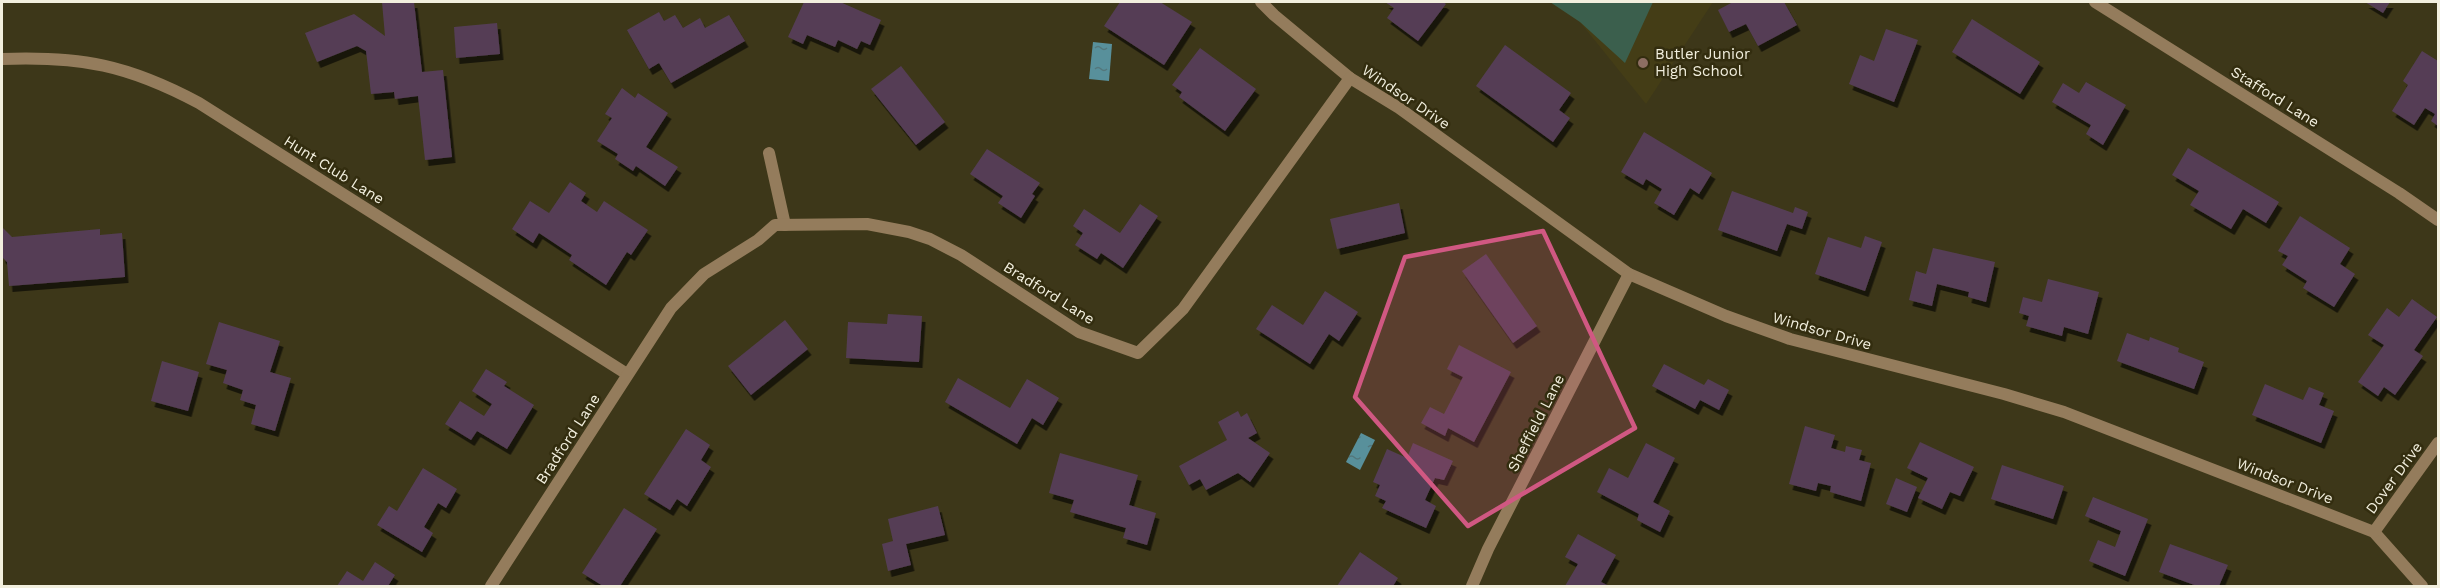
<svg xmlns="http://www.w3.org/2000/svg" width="2440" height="588" viewBox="0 0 2440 588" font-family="'Work Sans',sans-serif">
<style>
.built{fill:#443d16}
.green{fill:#3b5f4d}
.water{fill:url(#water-ripples)}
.building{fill:#543e55;filter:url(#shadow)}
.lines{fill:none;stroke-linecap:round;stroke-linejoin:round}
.minor{stroke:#947c5c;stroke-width:12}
.marked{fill:#d05882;fill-opacity:0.2;stroke:#d05882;stroke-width:4.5;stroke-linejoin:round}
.education-dot{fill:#8d6e63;stroke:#332d0f;stroke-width:2}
.labels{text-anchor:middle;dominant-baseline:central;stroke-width:5;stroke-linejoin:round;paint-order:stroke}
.poi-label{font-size:15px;fill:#f2efde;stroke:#332d0f;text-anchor:start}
.street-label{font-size:15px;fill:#f2efde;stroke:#332d0f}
</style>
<defs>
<pattern id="water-ripples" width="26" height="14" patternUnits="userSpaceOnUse" patternTransform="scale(1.5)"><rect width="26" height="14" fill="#58909b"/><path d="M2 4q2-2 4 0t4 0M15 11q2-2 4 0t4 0" fill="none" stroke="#53777c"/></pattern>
<filter id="shadow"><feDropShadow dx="3.5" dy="6" stdDeviation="0" flood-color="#0009"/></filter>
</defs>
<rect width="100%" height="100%" fill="#3d3719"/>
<path class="built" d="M1550 2H1713L1646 104 1580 22Z"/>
<path class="green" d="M1550 2H1653L1625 63 1580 22Z"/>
<g class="water">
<path d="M1093 42 1112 44 1109 81 1089 79Z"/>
<path d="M1361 433 1375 440 1360 470 1346 462Z"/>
</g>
<g class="building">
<path d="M382 2H414L422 72 443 70 452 157 425 160 418 96 395 99 394 92 371 94 366 51 357 46 317 62 305 33 354 14 385 36Z"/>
<path d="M804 2H840L881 20 870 45 861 41 857 49 838 40 835 47 807 35 803 44 788 37Z"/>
<path d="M1120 2H1160L1192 22 1164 65 1104 26Z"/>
<path d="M1385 2H1443L1446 4 1418 41 1387 18 1394 8Z"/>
<path d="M1733 2H1784L1797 25 1758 46 1746 24 1729 32 1718 10Z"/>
<path d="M2365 2H2390L2383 13Z"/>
<path d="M659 12 664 21 675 15 683 28 700 18 705 28 729 15 745 41 671 83 659 63 649 69 627 30Z"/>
<path d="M1972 19 2040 62 2020 94 1952 52Z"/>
<path d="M497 23 500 54 456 58 454 27Z"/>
<path d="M1886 29 1918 40 1894 102 1849 84 1860 55 1874 61Z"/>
<path d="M1505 45 1571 93 1559 110 1570 118 1553 142 1476 86Z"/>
<path d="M1200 48 1256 89 1225 131 1179 97 1182 92 1172 85Z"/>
<path d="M2422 51 2438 61V126L2431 121 2435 114 2425 108 2414 125 2392 111 2408 85 2403 81Z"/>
<path d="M901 66 945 122 916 145 871 89Z"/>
<path d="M2086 82 2126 105 2103 145 2086 134 2091 125 2052 102 2063 83 2079 93Z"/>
<path d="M622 88 635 98 638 93 668 113 646 147 678 167 665 186 636 166 633 171 615 159 618 154 597 141 612 118 605 114Z"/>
<path d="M1644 132 1712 173 1699 194 1690 188 1674 215 1654 203 1662 189 1646 179 1643 185 1621 172Z"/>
<path d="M2188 148 2279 202 2266 223 2243 209 2231 229 2190 205 2199 191 2172 175Z"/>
<path d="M987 149 1040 183 1032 194 1035 196 1021 218 998 203 1003 196 970 174Z"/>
<path d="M570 182 586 193 581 201 597 212 604 201 648 230 631 255 627 252 606 285 569 260 572 255 539 233 533 243 512 229 530 201 549 213Z"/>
<path d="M1732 191 1793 213 1795 207 1808 212 1802 229 1787 224 1777 251 1718 230Z"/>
<path d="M1399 203 1405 233 1337 249 1330 219Z"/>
<path d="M1140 204 1158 216 1123 268 1101 253 1097 259 1075 245 1083 233 1073 226 1084 209 1120 233Z"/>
<path d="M2300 216 2350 248 2340 264 2355 274 2334 307 2303 288 2307 281 2282 265 2288 256 2278 251Z"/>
<path d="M2 227 12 237 100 229V235L122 233 125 277 9 286 7 262 2 257Z"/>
<path d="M1865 236 1882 242 1865 291 1815 274 1828 237 1861 248Z"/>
<path d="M1933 248 1995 262 1986 302 1968 297 1969 292 1937 284 1932 306 1909 300 1916 271 1926 274Z"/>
<path d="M1486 254 1537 326 1513 343 1462 271Z"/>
<path d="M2048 279 2099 292 2088 334 2064 327 2062 336 2026 326 2029 316 2019 313 2023 297 2042 302Z"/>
<path d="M1325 291 1358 312 1339 341 1329 334 1310 364 1256 329 1272 305 1303 325Z"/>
<path d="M2412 299 2437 317 2414 350 2423 356 2395 395 2384 387 2378 396 2358 382 2384 345 2368 335 2387 308 2399 317Z"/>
<path d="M888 314 922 316 919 362 846 358 848 322 887 324Z"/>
<path d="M785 320 808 349 751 395 728 366Z"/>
<path d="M219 322 280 341 270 372 291 378 275 431 251 424 256 405 240 400 243 390 223 383 227 370 206 364Z"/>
<path d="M2127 333 2149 341 2150 337 2179 348 2178 352 2204 362 2194 389 2117 361Z"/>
<path d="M1459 345 1511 372 1474 442 1448 428 1445 436 1421 423 1430 407 1444 414 1463 377 1447 369Z"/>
<path d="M162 361 199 372 188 411 151 401Z"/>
<path d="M1664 364 1704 385 1708 379 1729 390 1719 410 1700 400 1695 409 1652 386Z"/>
<path d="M486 369 507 382 504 386 534 405 507 449 477 431 471 440 445 424 460 401 484 416 492 404 472 391Z"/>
<path d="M958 378 1010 408 1027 379 1059 398 1043 425 1032 418 1017 444 945 402Z"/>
<path d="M2265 384 2303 400 2309 387 2324 393 2319 405 2334 411 2321 443 2252 415Z"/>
<path d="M1238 411 1241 417 1247 413 1257 433 1248 438 1270 453 1250 482 1238 473 1206 490 1200 479 1189 485 1179 466 1227 440 1218 422Z"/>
<path d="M1805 426 1835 435 1831 448 1845 452 1846 446 1862 450 1859 460 1871 463 1861 501 1830 492 1831 486 1818 483 1816 491 1789 484Z"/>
<path d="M686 429 710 445 701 460 711 467 687 506 677 499 670 510 644 494Z"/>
<path d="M1920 442 1974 467 1960 496 1950 492 1942 509 1918 498 1928 478 1907 468Z"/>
<path d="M1413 443 1453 461 1444 480 1435 478 1425 500 1436 506 1426 528 1382 508 1386 501 1375 496 1380 485 1373 482 1387 449 1407 458Z"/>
<path d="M1646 443 1675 458 1653 502 1670 511 1660 532 1637 520 1639 514 1597 492 1609 468 1628 478Z"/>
<path d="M1060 453 1138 475 1129 505 1156 513 1147 545 1123 538 1126 528 1070 512 1074 500 1049 493Z"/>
<path d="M2002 465 2064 486 2053 519 1991 499Z"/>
<path d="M423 468 457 489 446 508 438 503 424 527 433 533 422 552 377 525 389 506 397 511Z"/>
<path d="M1896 478 1917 487 1907 512 1886 504Z"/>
<path d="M2093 497 2148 519 2125 576 2089 561 2098 540 2115 547 2121 531 2085 516Z"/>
<path d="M938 506 945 535 906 544 911 565 888 571 882 544 893 541 888 519Z"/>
<path d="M624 508 657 529 620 586H603L582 573Z"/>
<path d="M1578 534 1616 555 1601 582 1609 586H1565L1578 564 1565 557Z"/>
<path d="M2170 544 2228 565 2219 586H2197L2159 572Z"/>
<path d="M1360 552 1398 578 1393 586H1337Z"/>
<path d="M375 562 395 575 388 586H337L347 571 363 581Z"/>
</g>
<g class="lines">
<g class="minor">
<path d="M1261 2 1274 15 1350 78 1399 108 1629 274 1726 316 1790 339 2004 394 2064 412 2374 532 2422 586"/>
<path d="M2095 2 2399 193 2438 220"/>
<path d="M2 59C81 56 128 65 199 103L627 374"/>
<path d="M769 153 785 225"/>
<path d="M2374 532 2438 443"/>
<path d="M491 586 671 308 704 274 758 240 775 225 867 224 909 232 930 239 961 255 1079 332 1138 353 1183 309 1350 78"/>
<path d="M1472 586 1488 549 1629 274"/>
</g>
</g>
<path class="marked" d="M1543 231 1635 428 1468 526 1355 397 1405 257Z"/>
<circle class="education-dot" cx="1643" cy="63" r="6"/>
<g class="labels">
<g class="poi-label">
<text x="1655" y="54">Butler Junior<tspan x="1655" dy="17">High School</tspan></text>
</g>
<g class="street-label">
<text transform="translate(1406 97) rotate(34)">Windsor Drive</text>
<text transform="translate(2275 97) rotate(32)">Stafford Lane</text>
<text transform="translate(334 170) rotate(32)">Hunt Club Lane</text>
<text transform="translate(1049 293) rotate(32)">Bradford Lane</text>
<text transform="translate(1822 331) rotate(16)">Windsor Drive</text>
<text transform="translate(1536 423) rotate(-63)">Sheffield Lane</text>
<text transform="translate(568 439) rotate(-57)">Bradford Lane</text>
<text transform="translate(2394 478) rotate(-54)">Dover Drive</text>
<text transform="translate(2285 481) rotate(21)">Windsor Drive</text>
</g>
</g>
<rect width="2440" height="588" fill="none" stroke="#f2efde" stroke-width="6"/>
</svg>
